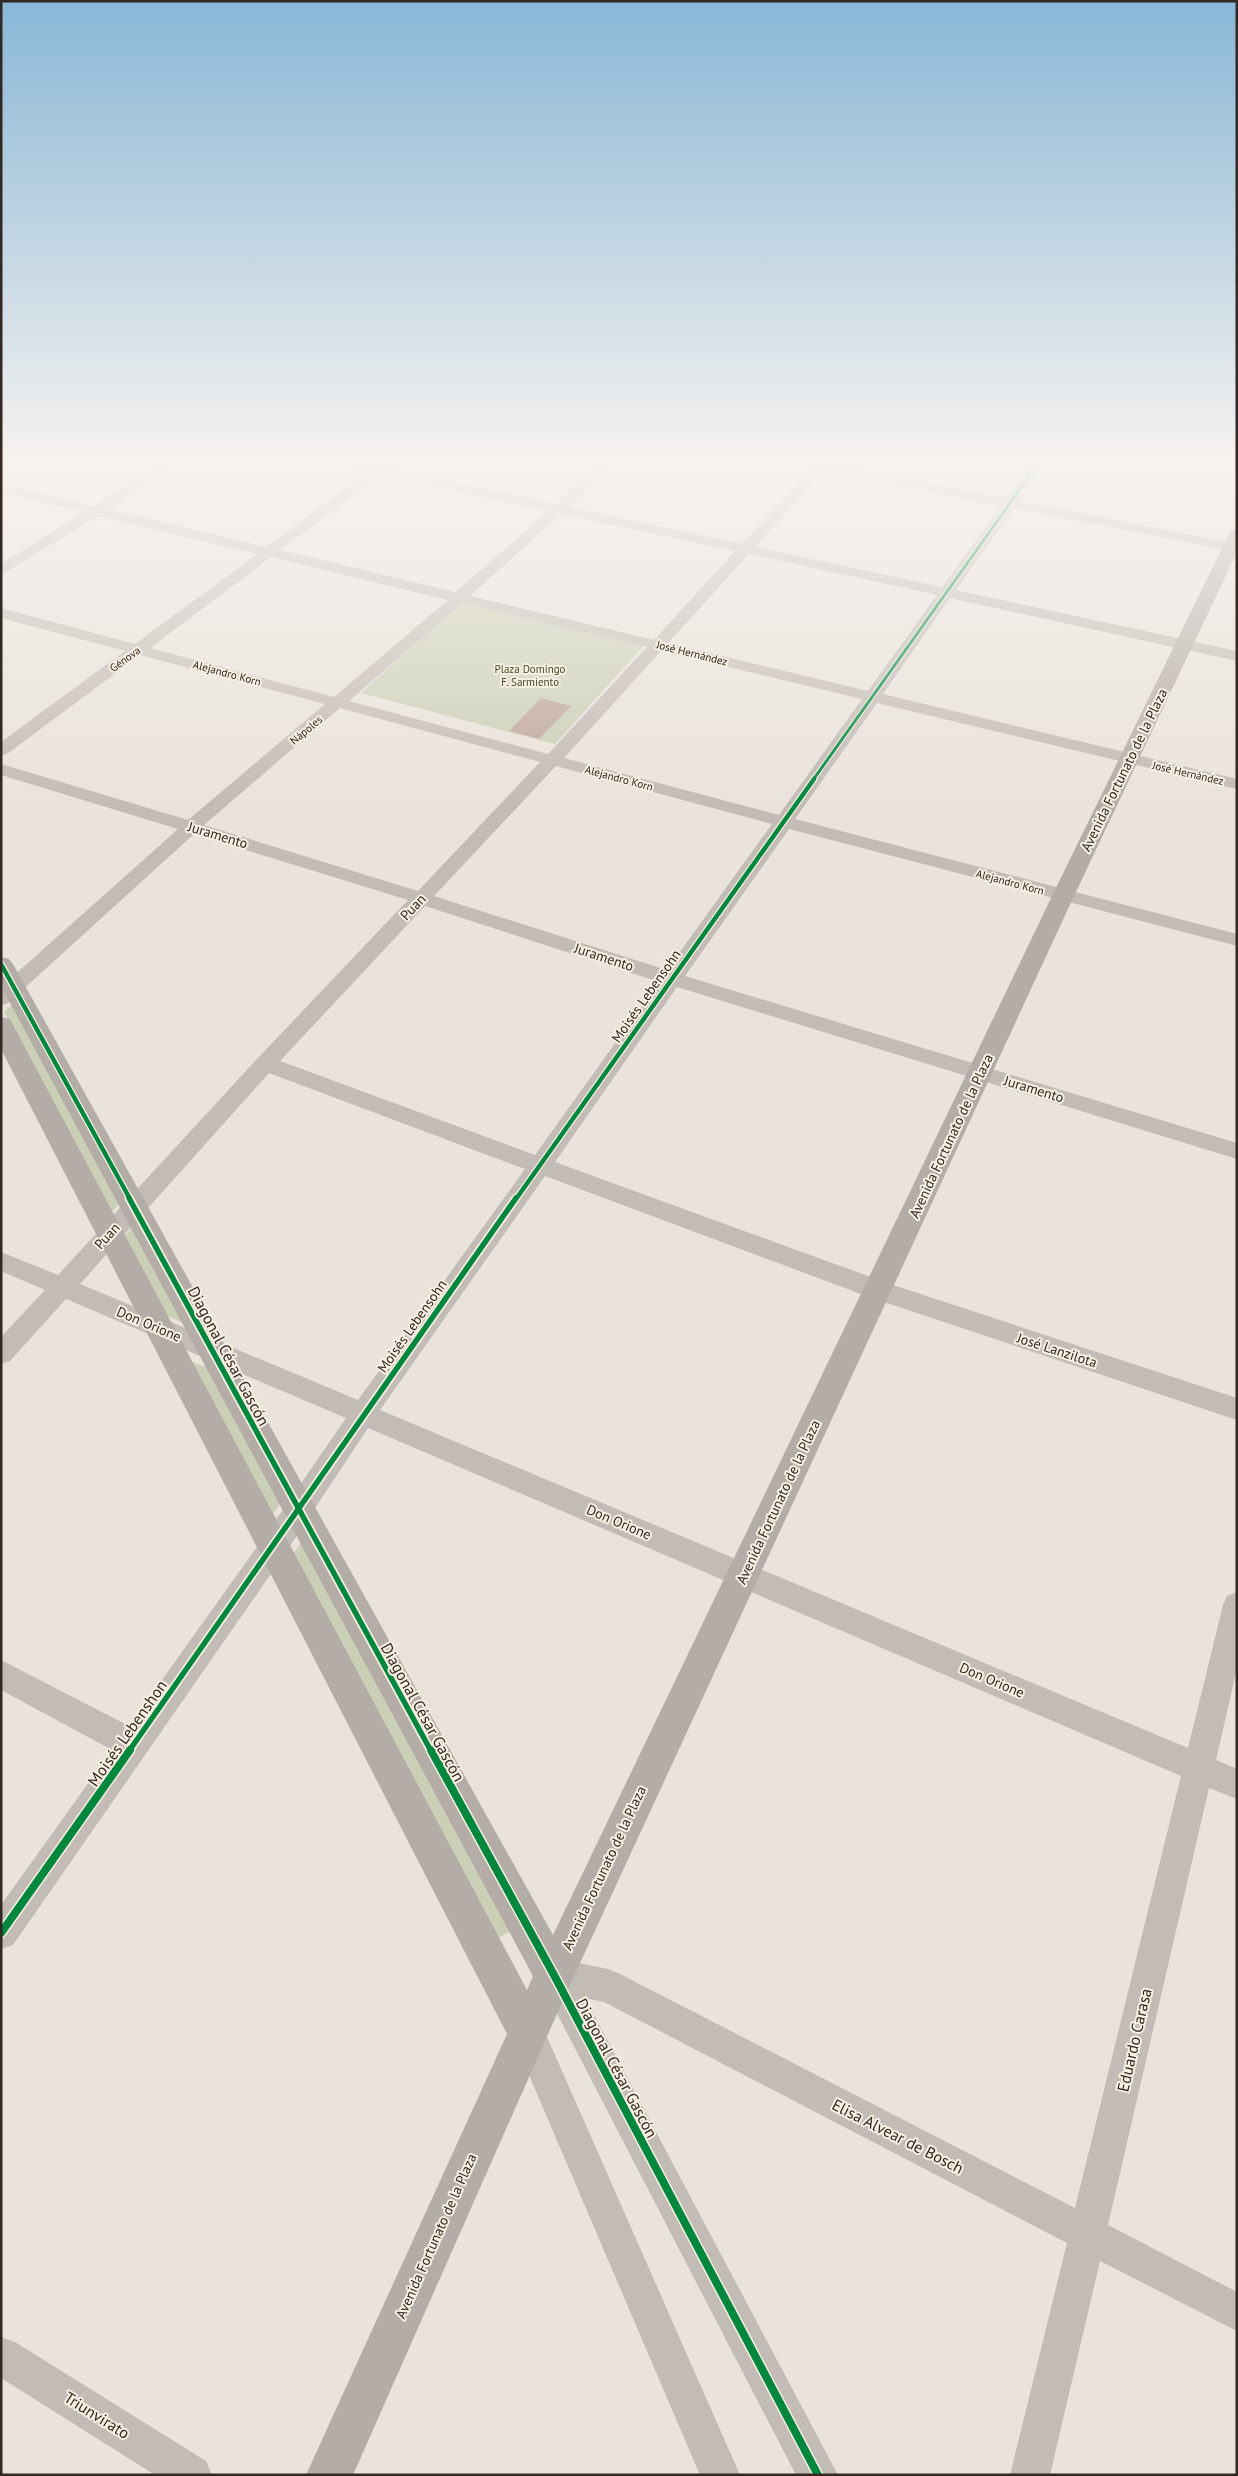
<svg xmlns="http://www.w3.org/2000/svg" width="1238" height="2476" viewBox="0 0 1238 2476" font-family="'PT Sans',sans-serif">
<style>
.green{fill:#cbcfb6}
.building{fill:#bea69d}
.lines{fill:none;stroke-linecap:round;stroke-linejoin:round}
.street{fill:#c3bbb5;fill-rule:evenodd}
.secondary{fill:#b4aca6;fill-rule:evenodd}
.cycleway-far3-casing{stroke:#f8eee2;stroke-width:5}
.cycleway-far2-casing{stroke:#f8eee2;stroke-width:7}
.cycleway-far1-casing{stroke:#f8eee2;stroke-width:9}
.cycleway-casing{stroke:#f8eee2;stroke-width:11}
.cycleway-far3{stroke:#00873e;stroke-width:3}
.cycleway-far2{stroke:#00873e;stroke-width:4.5}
.cycleway-far1{stroke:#00873e;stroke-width:5.5}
.cycleway{stroke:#00873e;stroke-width:8}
.labels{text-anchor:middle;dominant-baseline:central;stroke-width:4;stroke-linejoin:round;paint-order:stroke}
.far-street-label{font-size:11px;fill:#322925;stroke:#f8eee2}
.far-park-label{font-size:11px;fill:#425029;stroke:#f8eee2}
.street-label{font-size:14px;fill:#322925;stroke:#f8eee2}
.near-street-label{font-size:16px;fill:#322925;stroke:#f8eee2}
</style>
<rect width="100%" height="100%" fill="#eae3dc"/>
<g class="green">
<path d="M464 599 647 642 555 744 361 693Z"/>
<path d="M14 1003 121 1202 110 1214 4 1012Z"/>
<path d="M134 1225 188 1325 163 1314 123 1238Z"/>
<path d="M187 1360 211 1369 282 1501 270 1518Z"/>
<path d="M303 1540 512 1930 494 1941 291 1557Z"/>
</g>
<path class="building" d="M541 698 571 706 539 739 509 731Z"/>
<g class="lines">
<g class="street">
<path d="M166 461H182L108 509 266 547 369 472 334 464 333 461H355L378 465 383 461H390L395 464 391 468 555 504 602 461H615L569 507 742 544 812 468 790 464 789 461H832L831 464 1006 498 1034 461H1046L1019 501 1237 544V552L1014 508 956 590 1237 651V661L950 598 883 694 1237 779V789L877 703 795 819 1237 934V946L789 829 685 976 1237 1143V1159L677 987 555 1162 887 1283 1237 1398V1420L869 1297 545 1176 380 1410 1188 1748 1223 1605 1227 1596 1237 1592V1668L1216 1760 1237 1769V1799L1209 1788 1108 2225 1237 2292V2331L1100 2261 1050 2475H1010L1067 2243 604 2002 585 1998 838 2475H796L537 1975 542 1963 554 1958 608 1969 620 1974 1075 2208 1181 1776 368 1428 284 1555 13 1945 1 1949V1905L112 1750 1 1690V1660L129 1726 264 1537 346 1418 66 1299 10 1361 1 1364V1337L45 1290 1 1271V1252L58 1275 257 1059 408 900 194 834 8 1003 1 1005V987L178 829 1 775V764L188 820 325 704 140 655 7 754 1 755V742L125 651 1 618V608L135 644 257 554 98 516 1 575V564L84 512 1 492V484L94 506ZM824 471 1001 506 942 587 755 547ZM382 475 548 511 456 592 280 550ZM561 514 735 551 654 640 470 596ZM749 554 937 595 868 691 668 643ZM271 557 448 600 334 697 150 648ZM462 603 647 647 548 754 349 701ZM661 651 862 699 779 815 564 758ZM340 708 540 762 418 891 204 825ZM556 766 772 824 667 970 434 896ZM425 906 659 982 535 1155 280 1061ZM269 1073 525 1169 358 1400 80 1284Z"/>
<path d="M528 2016 540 2021 740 2475H700L511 2033 516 2021Z"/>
<path d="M1 2337 15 2342 206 2461 212 2475H155L1 2378Z"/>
</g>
<path class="secondary" d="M1237 529V552L1074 896 568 1989 353 2475H306L507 2034 1 1049V1017L10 1019 13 1025 527 1990 533 1976 1 986V957L9 959 13 964 553 1935 1052 896 1229 534 1231 530Z"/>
<defs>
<path id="cycleway-far3" d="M813 780 1040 461"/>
<g id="cycleway-far2">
<path d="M1 964 130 1199"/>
<path d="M516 1199 814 779"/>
</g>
<g id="cycleway-far1">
<path d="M129 1198 431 1751"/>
<path d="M129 1751C259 1567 386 1381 516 1198"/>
</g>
<g id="cycleway">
<path d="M431 1750 554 1975 818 2475"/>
<path d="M1 1933 130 1750"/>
</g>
</defs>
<use href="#cycleway-far3" class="cycleway-far3-casing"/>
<use href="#cycleway-far2" class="cycleway-far2-casing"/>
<use href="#cycleway-far1" class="cycleway-far1-casing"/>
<use href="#cycleway" class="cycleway-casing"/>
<use href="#cycleway-far3" class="cycleway-far3"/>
<use href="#cycleway-far2" class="cycleway-far2"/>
<use href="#cycleway-far1" class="cycleway-far1"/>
<use href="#cycleway" class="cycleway"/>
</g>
<linearGradient id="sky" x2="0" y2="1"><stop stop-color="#88b7d6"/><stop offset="0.57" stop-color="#f6f2ef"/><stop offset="1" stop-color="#f6f2ef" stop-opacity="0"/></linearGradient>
<rect width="1238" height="807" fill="url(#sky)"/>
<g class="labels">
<g class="far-street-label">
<text transform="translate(692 653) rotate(14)">José Hernández</text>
<text transform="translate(125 659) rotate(-36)">Génova</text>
<text transform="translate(227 673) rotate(15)">Alejandro Korn</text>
<text transform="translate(306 730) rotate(-40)">Nápoles</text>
<text transform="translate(1188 773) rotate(13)">José Hernández</text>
<text transform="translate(619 778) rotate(15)">Alejandro Korn</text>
<text transform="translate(1010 882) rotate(15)">Alejandro Korn</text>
</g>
<g class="far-park-label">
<text x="530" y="669">Plaza Domingo<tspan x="530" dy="13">F. Sarmiento</tspan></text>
</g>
<g class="street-label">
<text transform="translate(1124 770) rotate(-64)">Avenida Fortunato de la Plaza</text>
<text transform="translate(218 835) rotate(17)">Juramento</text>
<text transform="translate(413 907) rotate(-47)">Puan</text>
<text transform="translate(604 957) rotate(18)">Juramento</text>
<text transform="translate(646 996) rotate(-55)">Moisés Lebensohn</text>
<text transform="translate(1034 1089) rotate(17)">Juramento</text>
<text transform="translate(951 1136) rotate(-65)">Avenida Fortunato de la Plaza</text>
<text transform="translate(107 1236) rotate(-48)">Puan</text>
<text transform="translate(149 1324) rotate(23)">Don Orione</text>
<text transform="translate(412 1326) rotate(-55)">Moisés Lebensohn</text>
<text transform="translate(1057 1350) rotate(18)">José Lanzilota</text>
<text transform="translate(778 1502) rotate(-65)">Avenida Fortunato de la Plaza</text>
<text transform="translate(619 1522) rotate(23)">Don Orione</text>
<text transform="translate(992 1680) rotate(23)">Don Orione</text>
<text transform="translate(604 1868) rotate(-65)">Avenida Fortunato de la Plaza</text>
<text transform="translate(436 2236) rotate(-66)">Avenida Fortunato de la Plaza</text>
</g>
<g class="near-street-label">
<text transform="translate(229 1356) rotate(62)">Diagonal César Gascón</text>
<text transform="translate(423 1712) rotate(61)">Diagonal César Gascón</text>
<text transform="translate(127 1733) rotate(-55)">Moisés Lebenshon</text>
<text transform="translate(1134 2040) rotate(-77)">Eduardo Carasa</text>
<text transform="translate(617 2068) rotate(62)">Diagonal César Gascón</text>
<text transform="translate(898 2136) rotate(27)">Elisa Alvear de Bosch</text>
<text transform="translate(97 2415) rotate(32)">Triunvirato</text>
</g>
</g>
<rect width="1238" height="2476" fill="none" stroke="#322925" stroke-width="5"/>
</svg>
